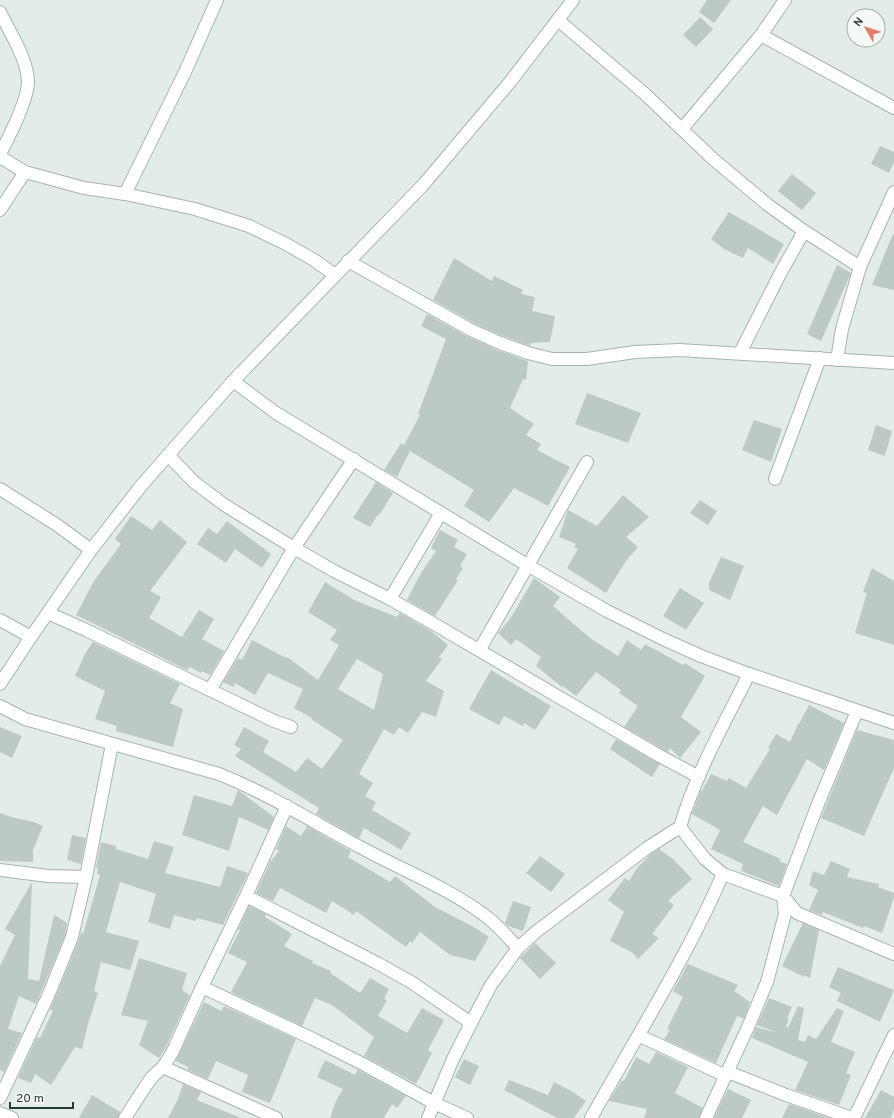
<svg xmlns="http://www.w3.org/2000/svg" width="894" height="1118" viewBox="0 0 894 1118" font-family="Overpass,sans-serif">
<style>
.building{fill:#bccac3;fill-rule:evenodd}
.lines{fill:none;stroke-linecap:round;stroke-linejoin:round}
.minor-casing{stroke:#a7b4ae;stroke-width:14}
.minor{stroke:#fff;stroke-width:12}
</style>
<rect width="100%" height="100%" fill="#e4ece8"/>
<g class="building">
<path d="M707 0H731L714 23 699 12Z"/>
<path d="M700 17 713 29 696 47 683 35Z"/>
<path d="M880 146 894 152V162L889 173 871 164Z"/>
<path d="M792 174 816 193 802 210 778 191Z"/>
<path d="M729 212 784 244 773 264 748 248 743 258 724 249 711 239Z"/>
<path d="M893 234H894V290L872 285Z"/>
<path d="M454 258 492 281 494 276 523 290 521 294 535 297 532 311 555 316 550 342 531 343 530 346 503 336 474 323 433 300Z"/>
<path d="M837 265 851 273 821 341 807 334Z"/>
<path d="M427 314 468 337 497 350 528 361 526 380 523 379 510 408 534 424 526 435 541 444 537 450 570 467 548 506 514 488 489 522 464 506 474 490 410 451 397 477 384 470 401 443 404 445 420 415 418 414 446 339 421 326Z"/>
<path d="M587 393 641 413 628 443 575 424Z"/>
<path d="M754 420 782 429 771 462 742 450Z"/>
<path d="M876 425 892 431 885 456 868 450Z"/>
<path d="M376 482 393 493 380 514 379 513 370 527 353 518Z"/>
<path d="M623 495 649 517 626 537 638 547 626 561 606 593 567 568 578 549 574 547 576 544 559 537 568 510 597 526Z"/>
<path d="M700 500 717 511 708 525 690 513Z"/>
<path d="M131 516 152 530 160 520 187 542 150 591 161 597 149 618 182 637 199 610 214 619 202 639 224 651 210 675 202 671 201 673 190 667 187 670 76 615 94 581 121 544 115 539Z"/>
<path d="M227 521 271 554 262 568 235 549 226 563 197 544 208 528 217 534Z"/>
<path d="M440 530 458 540 454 547 467 554 460 566 463 568 456 579 458 580 435 616 407 600 421 573 436 551 431 548Z"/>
<path d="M721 557 744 566 730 600 709 590V583Z"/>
<path d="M872 568 894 581V645L855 633 867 593 863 592Z"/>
<path d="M534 578 560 597 553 606 590 638 618 656 627 640 641 650 645 644 683 665 685 663 705 676 681 717 701 732 680 758 670 748 668 752 624 727 638 706 619 693 621 690 596 672 576 696 563 686 562 687 536 666 541 657 516 639 511 645 498 633 510 619Z"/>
<path d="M325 582 354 600 397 617 400 613 431 631 448 645 439 657 442 659 426 681 444 691 436 717 422 712 408 733 399 727 394 735 384 729 359 774 373 783 365 796 376 802 372 810 411 833 401 850 364 828 359 838 316 814 319 808 235 756 241 749 234 745 244 727 269 741 263 752 296 772 307 758 322 769 343 740 311 719 312 718 294 708 303 689 268 673 255 695 235 683 233 687 223 682 238 658 242 660 252 640 286 658 287 657 318 680 339 645 330 640 337 630 308 612ZM357 659 383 674 374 710 338 689Z"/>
<path d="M680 588 704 603 686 630 663 616Z"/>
<path d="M93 642 180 684 170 703 183 709 173 747 116 731 117 726 95 719 105 691 75 676 85 654Z"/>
<path d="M491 670 551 706 535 730 524 723 523 726 504 716 499 725 469 709Z"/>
<path d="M809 705 844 723 824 770 807 759 777 815 763 806 743 842 781 859 780 862 787 864 779 886 741 871 743 864 711 849 720 830 692 814 701 790 702 791 711 774 727 781 729 778 746 788 770 749 768 748 776 734 790 742 798 724H799Z"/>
<path d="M0 727 22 736 12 758 0 752Z"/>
<path d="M857 730 894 740V768L864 836 821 818Z"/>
<path d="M616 739 660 764 652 777 610 749Z"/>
<path d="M238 790 274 817 268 830 239 817 229 851 182 835 194 795 232 806Z"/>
<path d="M0 813 11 817 34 822 43 826 33 850V862L0 861Z"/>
<path d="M286 826 301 836 307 826 351 851 348 857 390 882 395 876 435 907 472 926 489 937 475 961 450 955 420 932 412 943 410 941 406 947 356 911 354 915 332 901 326 913 280 888 273 901 256 893 270 862 279 851 276 849Z"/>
<path d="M72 835 86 838 81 864 67 860Z"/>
<path d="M154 841 174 847 165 873 220 887 227 866 248 873 223 925 197 918 196 921 174 915 170 929 148 922 156 894 120 882 106 932 139 941 130 970 101 962 94 991 98 993 88 1024 82 1049 75 1047 51 1085 35 1074 31 1083 18 1078 37 1037 40 1038 53 1011 50 1010 79 940 81 932 83 934 100 875 97 874 98 868 96 867 101 842 116 846V849L148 859Z"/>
<path d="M659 849 673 859 692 879 668 901 674 905 652 934 659 938 638 959 633 953 610 941 624 912 608 900 625 878 629 881 637 868 650 855Z"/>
<path d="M540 856 565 874 551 892 526 873Z"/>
<path d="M831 861 850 869 847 877 879 884 878 887 894 893V897L882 933 864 926 863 928 823 912 822 915 809 910 818 890 809 885 813 871 824 875Z"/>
<path d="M32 882 28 979 39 981 54 915 67 923 65 935 36 1004 19 996 8 1029 22 1033 4 1072 0 1070V966L15 935 5 929Z"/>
<path d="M513 901 531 907 523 931 508 926 505 923Z"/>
<path d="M249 906 266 914 265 917 292 934 284 946 313 961 312 963 331 971 330 973 360 993 370 978 389 989 384 999 387 1000 378 1016 407 1033 422 1008 444 1020 428 1050 432 1053 416 1084 364 1056 374 1037 332 1005 315 998 302 1026 231 992 247 962 228 953 240 930H238Z"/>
<path d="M803 923 819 930 810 978 804 975V977L782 966Z"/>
<path d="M535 943 556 963 540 979 520 958Z"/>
<path d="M139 958 187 973 182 990 190 995 165 1049 159 1058 139 1045 148 1021 121 1015Z"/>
<path d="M688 964 738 985 734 991 750 1002 744 1019 737 1016 716 1063 664 1039 670 1030 667 1029 683 997 673 991Z"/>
<path d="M838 967 894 990 880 1022 837 1001 841 993 829 987Z"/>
<path d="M769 998 792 1007 787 1018 789 1019 786 1026 788 1028 798 1006 804 1008 798 1040 805 1042 808 1035 816 1039 837 1008 844 1011 831 1042 855 1052 846 1073 851 1075 839 1105 795 1090 808 1062 752 1038 756 1027 778 1033 757 1025Z"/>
<path d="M204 1002 221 1011 224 1006 296 1039 270 1103 242 1092 248 1075 216 1061 208 1079 188 1070V1067L176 1061Z"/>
<path d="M656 1052 688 1067 675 1093 703 1108 699 1118H644L647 1109 609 1101 622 1080 624 1081 636 1057 649 1064Z"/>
<path d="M464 1059 479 1066 470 1085 455 1077Z"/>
<path d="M325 1060 355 1075 358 1070 406 1096 397 1108 392 1104 384 1118H330L336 1101 343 1089 317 1077Z"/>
<path d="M509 1080 548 1095 554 1082 573 1092 586 1101 574 1118H557L504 1090Z"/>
<path d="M183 1084 201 1092 197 1100 241 1118H168L178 1099Z"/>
<path d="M728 1089 751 1100 742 1118H714Z"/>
<path d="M881 1090 894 1097V1109L891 1118H865Z"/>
<path d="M92 1095 120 1112 118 1118H79Z"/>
<path d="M789 1104 829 1118H782Z"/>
</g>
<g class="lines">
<defs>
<g id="minor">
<path d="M0 12C10 33 26 56 28 80 29 98 9 137 0 154"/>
<path d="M558 20 645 94 713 159 768 205 804 231 860 267"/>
<path d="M761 35 894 108"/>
<path d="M682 129 761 35 785 0"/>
<path d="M0 157 25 172 84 188 125 194 195 209 249 226 286 244 314 260 335 275"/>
<path d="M125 194 185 72 217 0"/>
<path d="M0 210 25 172"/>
<path d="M348 261 471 330 500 343 528 353 552 359H587L635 352 679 350 894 363"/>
<path d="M740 353 780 274 804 231"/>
<path d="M837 360 842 329 860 267 894 192"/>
<path d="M233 381 276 413 527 565 607 611 663 639 701 656 749 674 894 723"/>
<path d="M168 455 194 482 223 504 294 548 334 571 390 599 429 621 658 755 699 777"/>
<path d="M775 479 820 358"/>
<path d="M0 489 57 525 91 550"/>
<path d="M390 599 441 513"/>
<path d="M48 613 86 630 274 721 291 727"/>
<path d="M0 620 31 637"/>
<path d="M480 649 587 462"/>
<path d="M0 684 31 637 91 550 141 486 233 381 423 185 510 82 573 0"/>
<path d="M210 690 294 548 354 459"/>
<path d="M0 706 25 719 219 774C269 794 315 823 362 848 402 870 446 887 483 914 496 923 507 936 518 948"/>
<path d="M680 827 705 859 723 874 783 896 797 913 894 954"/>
<path d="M0 870 48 876 86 877"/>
<path d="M246 896 377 963 411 982 471 1023"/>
<path d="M202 987 313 1039 363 1064 434 1103 467 1118"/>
<path d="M640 1036 726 1076"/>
<path d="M163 1067 276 1118"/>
<path d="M728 1072 786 1095 852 1118"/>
<path d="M0 1098 48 996 72 937 86 877 112 744"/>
<path d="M0 1113 12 1118"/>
<path d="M125 1118 143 1090 152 1077 163 1067 172 1053 202 987 246 896 287 806"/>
<path d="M428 1118 453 1059 471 1023 491 985 518 948 537 931 647 848 680 827C696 773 724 724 749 674"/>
<path d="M591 1118C636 1037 686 959 723 874"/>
<path d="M706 1118 749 1025 767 982 785 914 783 896 818 804 857 711"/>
<path d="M854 1118 894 1035"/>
</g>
</defs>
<use href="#minor" class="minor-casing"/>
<use href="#minor" class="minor"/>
</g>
<g transform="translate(866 28) rotate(309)"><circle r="19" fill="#f4f9f6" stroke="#a1ada8"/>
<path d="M0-3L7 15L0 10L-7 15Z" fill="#e57e69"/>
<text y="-6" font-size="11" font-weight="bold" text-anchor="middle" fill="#253c34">N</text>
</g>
<path d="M10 1102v6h63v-6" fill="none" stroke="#253c34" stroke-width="2"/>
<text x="16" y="1102" font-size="12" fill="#253c34" stroke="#f4f9f6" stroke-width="3" paint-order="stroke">20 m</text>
</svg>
